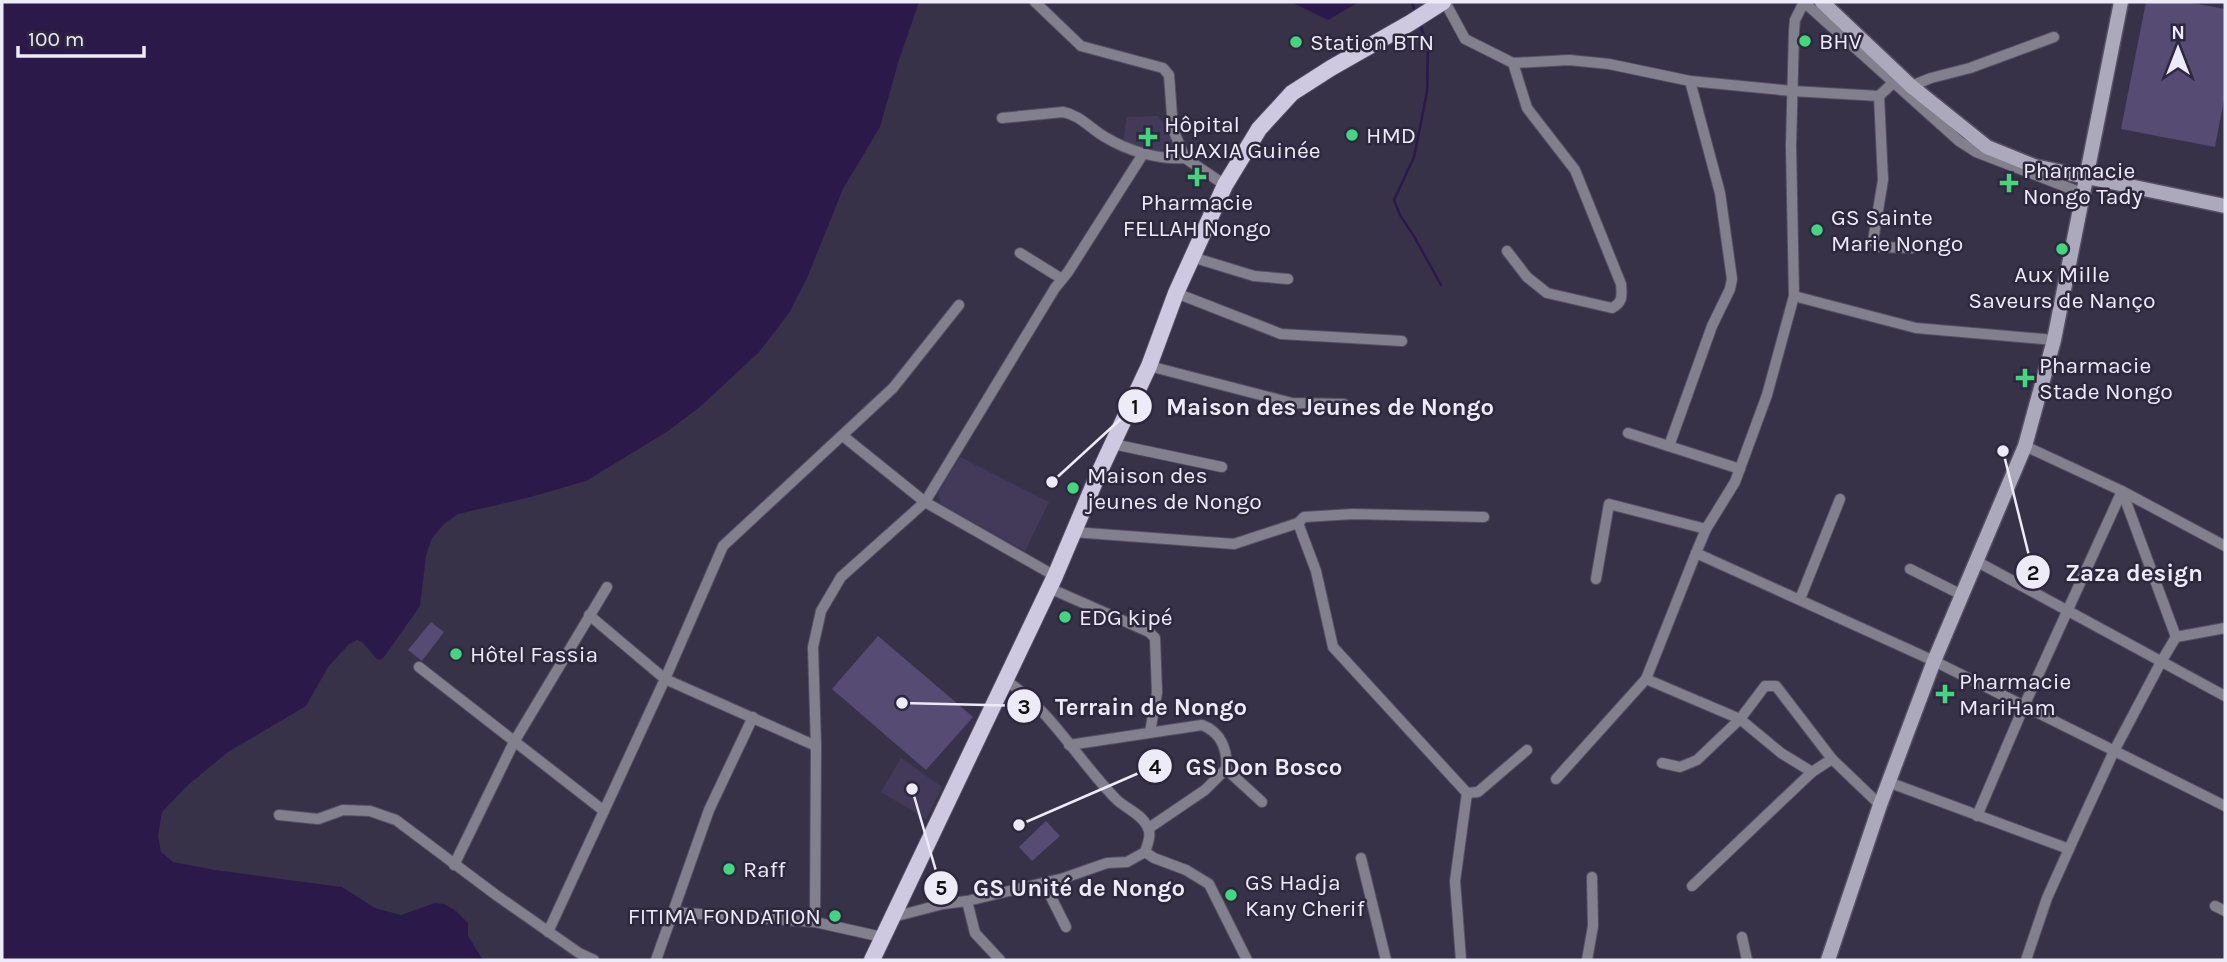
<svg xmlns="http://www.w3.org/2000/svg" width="2227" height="962" viewBox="0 0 2227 962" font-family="Karla,sans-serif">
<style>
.built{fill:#423a58}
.green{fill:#564b73}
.water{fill:#2b194a}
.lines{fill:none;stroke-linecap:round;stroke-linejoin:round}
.stream{stroke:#2b194a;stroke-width:2.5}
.street-casing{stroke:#555065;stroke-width:12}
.secondary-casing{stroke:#555065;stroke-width:17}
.primary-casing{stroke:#555065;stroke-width:18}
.street{stroke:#82808c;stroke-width:10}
.secondary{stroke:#ada9bc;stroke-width:14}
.primary{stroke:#cec9e1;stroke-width:16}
.poi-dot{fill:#41d77c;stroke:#2e283e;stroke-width:2.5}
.labels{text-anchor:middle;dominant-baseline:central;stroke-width:5;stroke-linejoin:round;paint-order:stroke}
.poi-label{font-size:23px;fill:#eeebf9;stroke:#2e283e;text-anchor:start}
.leader{fill:none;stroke:#eeebf9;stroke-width:2.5}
.callout-dot{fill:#eeebf9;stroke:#2e283e;stroke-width:2.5}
.mark-label{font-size:21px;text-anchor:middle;font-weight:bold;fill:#111}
.callout-label{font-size:24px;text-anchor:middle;font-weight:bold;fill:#eeebf9;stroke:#2e283e;stroke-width:5;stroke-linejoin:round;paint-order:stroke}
</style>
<rect width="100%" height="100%" fill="#383249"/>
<g class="built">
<path d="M1158 116 1170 133 1176 150 1173 155 1137 149 1123 141 1127 117Z"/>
<path d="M960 457 1049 502 1025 551 941 504 938 493Z"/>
<path d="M901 758 942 787 926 819 881 792Z"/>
</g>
<g class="green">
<path d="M2146 2H2187L2225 9V94L2215 147 2121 129Z"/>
<path d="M431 622 444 632 422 661 408 650Z"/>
<path d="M878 636 973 717 926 770 832 689Z"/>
<path d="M1046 821 1060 836 1032 861 1019 847Z"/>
</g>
<g class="water">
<path d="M2 2H919L898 63 880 127 843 189 807 278 789 313 759 352 701 406 668 431 586 481 527 498 458 514 444 524 432 538 426 555 420 606 384 657 380 660 377 659 362 642 357 640 349 644 328 667 306 706 228 752 188 785 162 812 158 836 161 852 173 862 215 870 342 887 375 908 401 915 435 903 444 904 455 910 468 923V936L483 960H2Z"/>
<path d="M1291 2H1359L1328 20Z"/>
</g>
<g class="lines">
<g class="stream">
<path d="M1412 2 1415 12"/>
<path d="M1420 25 1428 45 1427 92 1414 157 1394 200 1400 215 1415 238 1441 285"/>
</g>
<defs>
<g id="street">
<path d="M1035 2 1081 46 1163 68 1169 75 1173 129 1185 158 1225 185"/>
<path d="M1445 2 1465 39 1513 63 1527 108 1575 170 1621 284C1622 296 1623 302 1612 308L1547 293 1527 277 1507 251"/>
<path d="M1513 63 1569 60 1609 64 1690 81 1792 91 1879 96 1894 82"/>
<path d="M1911 86 1931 78 1970 68 2054 37"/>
<path d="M1879 96 1883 180 1873 241 1878 247 1912 248"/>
<path d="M1002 118 1063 112C1080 115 1091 129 1105 137 1128 151 1159 160 1185 158"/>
<path d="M1020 253 1062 279"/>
<path d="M1192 257 1254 276 1288 279"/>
<path d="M1176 293 1281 334 1402 341"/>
<path d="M1794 296 1916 328 2054 340"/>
<path d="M1149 366 1292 403 1344 404"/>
<path d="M1628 433 1740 469"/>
<path d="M843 436 925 502 1055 576"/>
<path d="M1113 444 1222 467"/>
<path d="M1669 446 1712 326 1730 289 1732 279 1720 193 1690 81"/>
<path d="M1298 523 1316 571 1333 647 1467 793 1455 881 1461 960"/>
<path d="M1073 532 1234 544 1298 523 1304 517 1353 514 1484 517"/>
<path d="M2225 546 2122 491 2176 637 2225 628"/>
<path d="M1696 553 1934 661 2225 806"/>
<path d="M1976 561 2225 696"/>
<path d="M1910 569 1962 595"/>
<path d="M1596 579 1609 504 1706 529"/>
<path d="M1049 588 1149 632 1155 638 1157 693 1150 732"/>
<path d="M1800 599 1840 499"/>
<path d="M589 615 665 679 816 746"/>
<path d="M419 667 604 811"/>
<path d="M1646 679 1740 719 1781 753 1812 772 1832 759"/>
<path d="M1069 745 1202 725C1221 732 1228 750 1226 769L1205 790 1149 828"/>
<path d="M1662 763 1680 767 1697 760 1740 719 1765 686H1776L1832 759 1880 805"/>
<path d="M1226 769 1262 802"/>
<path d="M1556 779 1646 679 1696 553 1706 529 1735 482 1767 395 1794 296 1791 146 1794 31 1795 20 1804 2 1959 141 1976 152 2082 193"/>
<path d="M1888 782 2069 849"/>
<path d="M1467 793 1478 792 1527 750"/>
<path d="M279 815 318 819 343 810 370 811 396 820 496 895 579 953 594 960"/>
<path d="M1977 816 2024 706 2122 491 2025 446"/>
<path d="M1145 852 1154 858 1186 870 1209 884 1247 960"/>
<path d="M1361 858 1386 960"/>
<path d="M454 865 514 742 607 587"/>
<path d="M1044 883 1066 927"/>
<path d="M1692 886 1812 772"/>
<path d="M967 901 975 933 1000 960"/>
<path d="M2215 906 2225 911"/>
<path d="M672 912 815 922 882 937"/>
<path d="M893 917 943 904 967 901 1064 878 1107 863 1127 862 1145 852C1148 843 1152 834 1147 826 1141 813 1124 808 1115 798 1077 759 1051 710 1005 680"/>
<path d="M815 922 816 746 813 647 821 611 841 577 925 502 1055 288 1068 272 1143 154"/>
<path d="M548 932 665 679 723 546 893 388 959 305"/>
<path d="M1742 937 1747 960"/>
<path d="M656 960 709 810 753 717"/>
<path d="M1587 960 1593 926 1592 877"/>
<path d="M2026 960 2047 898 2074 838 2114 751 2161 662 2176 637"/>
</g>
<g id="secondary">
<path d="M1822 2 1911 86 1987 147 2034 166 2225 206"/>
<path d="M1828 960 1880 805 1934 661 2025 446 2054 340 2121 2"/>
</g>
<path id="primary" d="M872 960 1055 576 1097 477 1149 366 1176 293 1225 185 1259 129 1292 93 1331 68 1410 23 1443 2"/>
</defs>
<use href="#street" class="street-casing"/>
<use href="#secondary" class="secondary-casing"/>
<use href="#primary" class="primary-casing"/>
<use href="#street" class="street"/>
<use href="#secondary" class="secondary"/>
<use href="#primary" class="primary"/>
</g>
<g class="poi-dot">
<circle cx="1805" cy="41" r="7"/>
<circle cx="1296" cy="42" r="7"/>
<circle cx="1352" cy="135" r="7"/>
<path d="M1144.5 126.5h7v7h7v7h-7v7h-7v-7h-7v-7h7z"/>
<path d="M1193.5 166.5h7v7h7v7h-7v7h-7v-7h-7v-7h7z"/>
<path d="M2005.5 172.5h7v7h7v7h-7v7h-7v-7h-7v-7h7z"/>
<circle cx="1817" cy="230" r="7"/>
<circle cx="2062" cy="249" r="7"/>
<path d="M2021.5 367.5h7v7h7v7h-7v7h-7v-7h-7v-7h7z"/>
<circle cx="1073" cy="488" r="7"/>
<circle cx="1065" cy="617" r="7"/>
<circle cx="456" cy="654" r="7"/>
<path d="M1941.5 683.5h7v7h7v7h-7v7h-7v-7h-7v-7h7z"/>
<circle cx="729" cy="869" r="7"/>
<circle cx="1231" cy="895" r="7"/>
<circle cx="835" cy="916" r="7"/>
</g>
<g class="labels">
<g class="poi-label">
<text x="1819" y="41">BHV</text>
<text x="1310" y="42">Station BTN</text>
<text x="1164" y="124">Hôpital<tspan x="1164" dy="26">HUAXIA Guinée</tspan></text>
<text x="1366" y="135">HMD</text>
<text x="2023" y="170">Pharmacie<tspan x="2023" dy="26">Nongo Tady</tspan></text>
<text x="1197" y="202" text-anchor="middle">Pharmacie<tspan x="1197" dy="26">FELLAH Nongo</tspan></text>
<text x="1831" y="217">GS Sainte<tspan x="1831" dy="26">Marie Nongo</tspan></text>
<text x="2062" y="274" text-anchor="middle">Aux Mille<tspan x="2062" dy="26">Saveurs de Nanço</tspan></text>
<text x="2039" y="365">Pharmacie<tspan x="2039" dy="26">Stade Nongo</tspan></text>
<text x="1087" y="475">Maison des<tspan x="1087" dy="26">jeunes de Nongo</tspan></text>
<text x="1079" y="617">EDG kipé</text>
<text x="470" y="654">Hôtel Fassia</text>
<text x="1959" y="681">Pharmacie<tspan x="1959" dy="26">MariHam</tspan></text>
<text x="743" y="869">Raff</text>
<text x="1245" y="882">GS Hadja<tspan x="1245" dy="26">Kany Cherif</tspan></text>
<text x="821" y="916" text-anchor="end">FITIMA FONDATION</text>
</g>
</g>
<path class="leader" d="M1052 482L1135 406M2003 451L2033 572M902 703L1024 706M1019 825L1155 766M912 789L941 888"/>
<g class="callout-dot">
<circle cx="1052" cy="482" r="7"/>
<circle cx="2003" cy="451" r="7"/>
<circle cx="902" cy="703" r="7"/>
<circle cx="1019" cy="825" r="7"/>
<circle cx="912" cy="789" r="7"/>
<circle cx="1135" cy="406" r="18"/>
<circle cx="2033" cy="572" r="18"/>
<circle cx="1024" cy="706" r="18"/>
<circle cx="1155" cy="766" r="18"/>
<circle cx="941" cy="888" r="18"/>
</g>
<g class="mark-label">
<text x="1135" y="414">1</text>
<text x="2033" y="580">2</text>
<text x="1024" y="714">3</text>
<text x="1155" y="774">4</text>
<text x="941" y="895">5</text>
</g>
<g class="callout-label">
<text x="1330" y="415">Maison des Jeunes de Nongo</text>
<text x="2134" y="581">Zaza design</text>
<text x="1151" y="715">Terrain de Nongo</text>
<text x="1264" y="775">GS Don Bosco</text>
<text x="1079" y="896">GS Unité de Nongo</text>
</g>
<rect width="2227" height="962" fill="none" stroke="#eeebf9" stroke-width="7"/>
<g transform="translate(2178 49)" stroke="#2e283e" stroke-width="5" paint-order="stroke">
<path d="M0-5L12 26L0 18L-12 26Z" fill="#eeebf9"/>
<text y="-10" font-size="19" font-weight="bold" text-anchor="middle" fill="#eeebf9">N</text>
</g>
<path d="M18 46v10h126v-10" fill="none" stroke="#eeebf9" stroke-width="3.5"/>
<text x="28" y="46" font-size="21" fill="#eeebf9" stroke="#2e283e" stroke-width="5" paint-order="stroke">100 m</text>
</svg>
